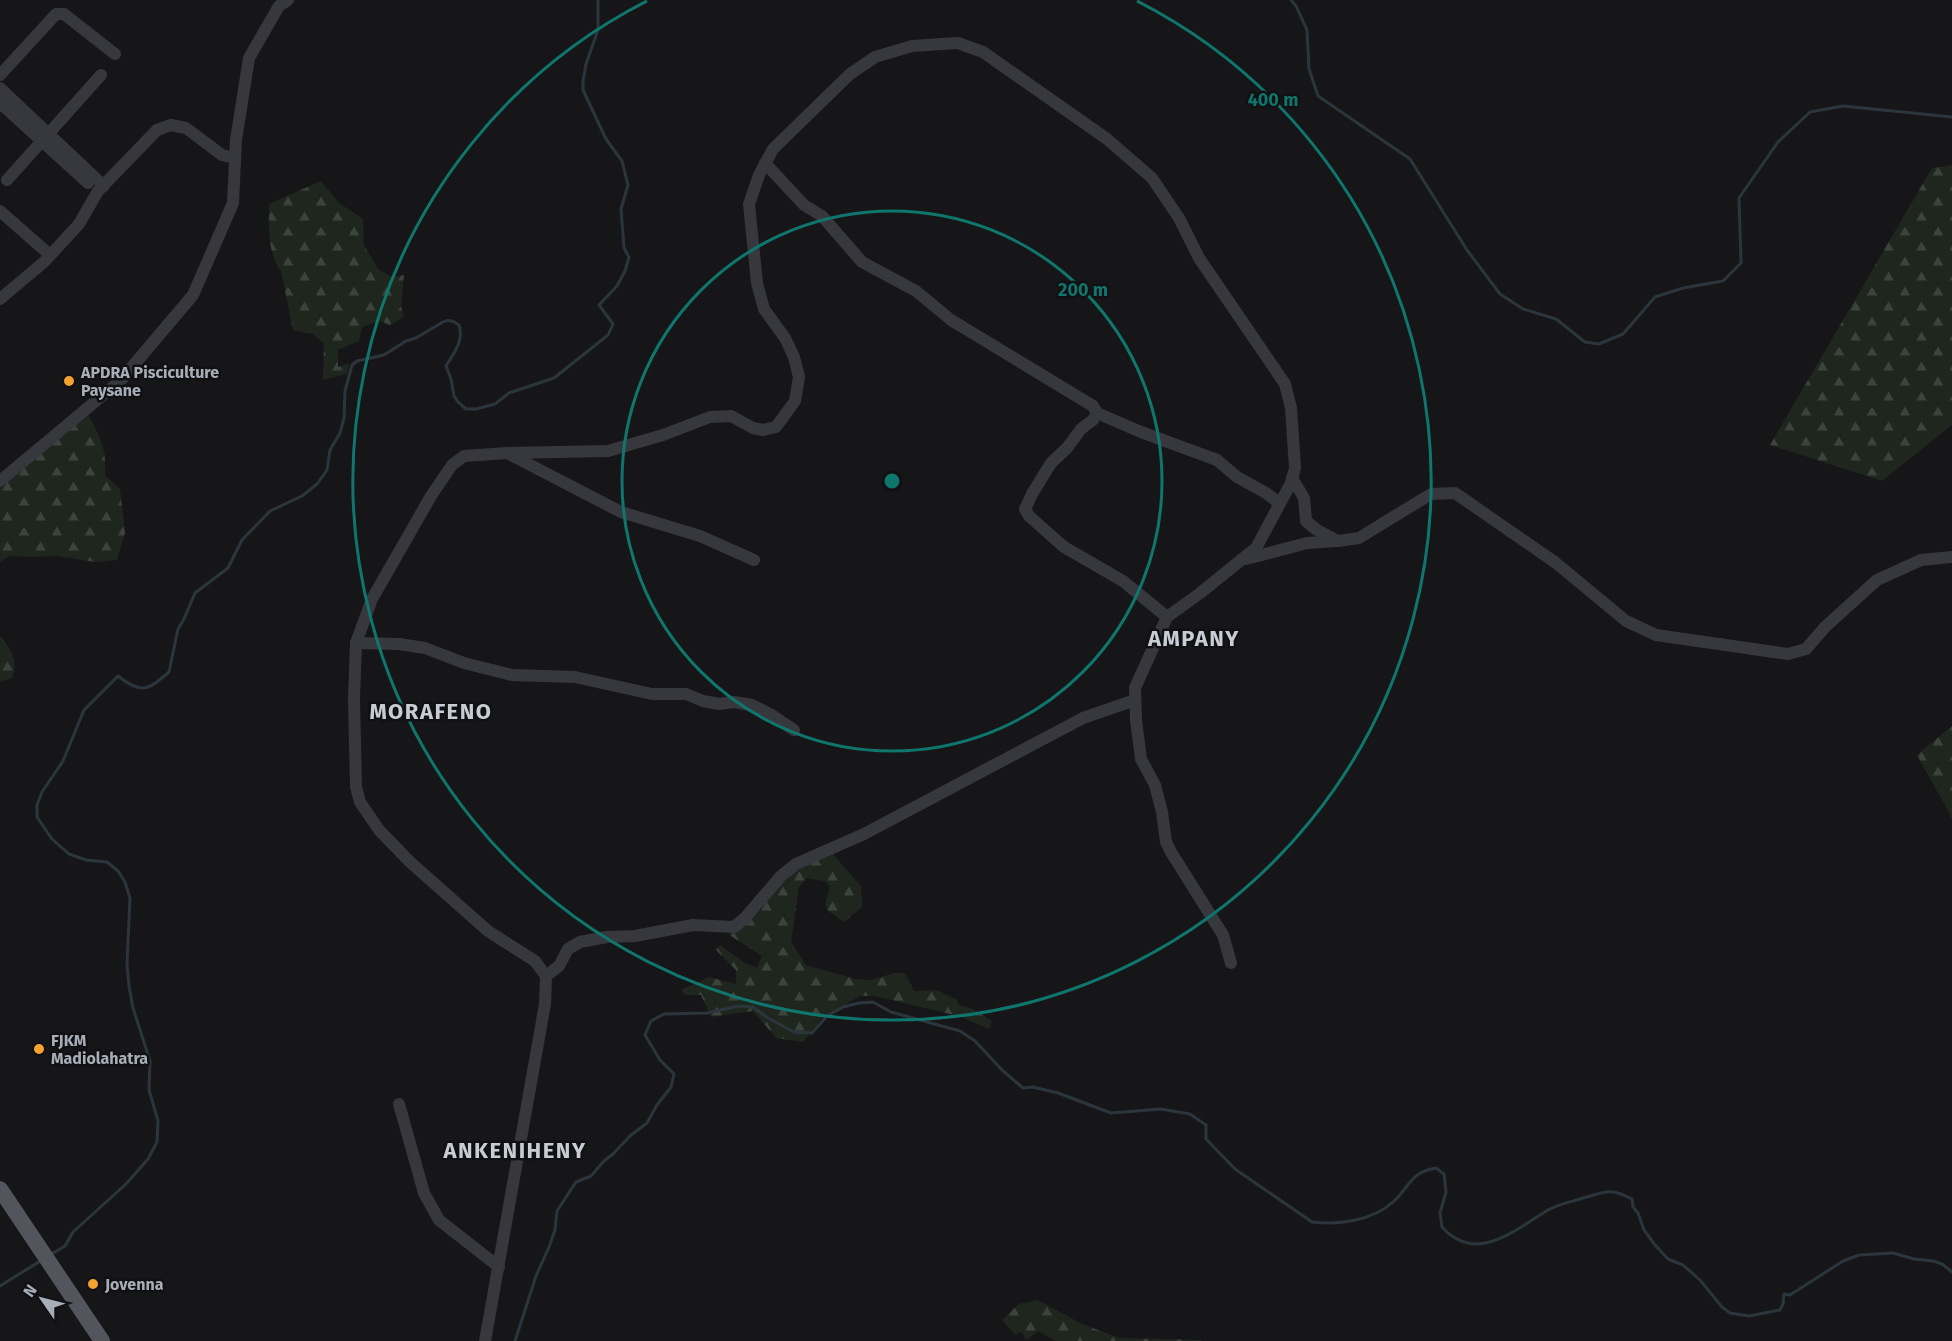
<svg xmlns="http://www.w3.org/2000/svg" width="1952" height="1341" viewBox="0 0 1952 1341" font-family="'Fira Sans',sans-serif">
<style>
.forest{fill:url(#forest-firs)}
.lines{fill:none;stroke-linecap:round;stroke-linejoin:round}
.stream{stroke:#2b363c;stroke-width:3}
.minor{stroke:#37383d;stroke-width:12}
.major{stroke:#52555c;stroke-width:16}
.ring{fill:none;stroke:#0f766e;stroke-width:3}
.poi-dot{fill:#f5a230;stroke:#111113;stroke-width:2}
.labels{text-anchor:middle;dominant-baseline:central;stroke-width:5;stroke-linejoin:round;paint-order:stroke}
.poi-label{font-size:16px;font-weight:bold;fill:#a7aeb8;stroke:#111113;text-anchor:start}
.district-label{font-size:22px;font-weight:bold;letter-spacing:1.5px;fill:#c8ccd4;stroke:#111113}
.centre{fill:#0f766e;stroke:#111113;stroke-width:3}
.ring-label{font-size:18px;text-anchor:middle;font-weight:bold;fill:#0f766e;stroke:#111113;stroke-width:5;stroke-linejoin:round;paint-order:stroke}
</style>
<defs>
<pattern id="forest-firs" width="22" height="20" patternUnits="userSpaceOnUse" patternTransform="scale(1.5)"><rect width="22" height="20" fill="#1e261e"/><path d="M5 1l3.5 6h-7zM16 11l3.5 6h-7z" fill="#3c433d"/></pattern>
</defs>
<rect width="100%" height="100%" fill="#161618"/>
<g class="forest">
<path d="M1952 165V425L1882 481 1770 445 1932 168Z"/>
<path d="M321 181 339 203 363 219 364 245 378 269 392 277 404 275 401 306 404 317 390 325 379 321 362 327 359 341 338 350V367L349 363 347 374 323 380 324 343 313 334 293 330 281 271C267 252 269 227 269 204Z"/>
<path d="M87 413C100 436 107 449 105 475L120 489 125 533 117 560 95 562 57 556 33 557 10 556 0 562V486Z"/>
<path d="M0 636C12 650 18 660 12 678L0 682Z"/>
<path d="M1952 726V818L1917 755Z"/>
<path d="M831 852 861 886 862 907 844 922 828 911 825 904 830 886 824 881 807 878 799 887 791 942 806 965 855 979 872 980 894 973H905L914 991 937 990 957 1000 959 1005 973 1009 992 1021 989 1029 962 1017 875 996H860L821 1019 803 1042 776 1038 753 1011 711 1017 701 995H685L681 990 709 977 736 984V970L716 950 720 945 745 963 757 968 762 956 728 934C755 928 766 896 785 879 798 868 815 858 831 852Z"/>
<path d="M1038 1300 1080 1323 1119 1338 1201 1340V1341H1056L1038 1331 1027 1340 1021 1332 1015 1335 1002 1320 1019 1304Z"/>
</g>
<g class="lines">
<g class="stream">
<path d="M1291 0 1296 6 1307 30 1309 69 1318 96 1410 159 1467 250 1500 294 1523 309 1556 319 1585 342 1599 344 1623 334 1655 297 1683 288 1723 281 1741 263 1739 198 1778 142 1810 112 1843 106 1952 117"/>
<path d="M50 1255 65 1246 73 1232 126 1184 148 1159 157 1142 158 1121 149 1090 150 1061 133 1008 129 986 127 964 130 898 125 882 118 871 107 862 86 860 69 854 52 839 37 817V805L42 792 63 761 84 710 118 676C141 694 147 691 169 672L178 629 184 619 195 593 228 568 242 540 270 511 302 496 317 484 327 470 330 450 340 433 344 418 345 391 352 365 357 361 384 355 406 341 416 338 443 322C449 319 453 321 459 325 464 341 454 353 446 366L451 379 454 396 458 402 466 409H476L495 404 509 393 554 378 608 335 613 324 599 305 617 286 625 271 629 257 624 248 621 209 628 185 622 161 606 139 583 90V81L586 64 598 30V0"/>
<path d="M0 1286 42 1260"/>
<path d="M515 1341 536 1276 549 1247 555 1230 557 1211 576 1182 591 1176 604 1161 613 1154 631 1135 647 1123 657 1105 671 1087 674 1074 660 1060 645 1035 651 1021 664 1014 707 1013 739 1006 753 1007 768 1018 794 1032 812 1033 827 1016 843 1007 859 1003 873 1002 891 1012 960 1031 975 1041 1002 1070 1023 1088 1033 1087 1058 1093 1111 1113 1161 1109 1190 1114 1206 1125V1139L1235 1169 1312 1222C1339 1225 1372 1221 1393 1202 1403 1194 1408 1181 1419 1174 1423 1171 1431 1169 1436 1168L1444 1174 1446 1192 1440 1213 1442 1227C1476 1265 1515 1230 1548 1210 1559 1204 1571 1202 1583 1198 1606 1192 1609 1187 1632 1199L1633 1207 1638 1213 1644 1230 1655 1245 1668 1259 1683 1265 1700 1280 1722 1307 1730 1313 1749 1316 1780 1310 1783 1304 1784 1294 1790 1295 1843 1261 1859 1255 1893 1253 1914 1259 1933 1261 1942 1264 1952 1272"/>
</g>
<g class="minor">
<path d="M0 75 56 14H64L115 54"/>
<path d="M0 88 104 186"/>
<path d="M0 103 88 183"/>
<path d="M765 163 804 205 822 216 862 262 916 291 951 320 1093 406 1097 413 1093 420 1081 429 1067 448 1051 463 1032 494 1025 509 1029 516 1064 547 1123 581 1167 617"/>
<path d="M7 180 101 75"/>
<path d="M0 211 50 255"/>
<path d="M0 299 44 262 79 224 98 191 157 130 171 125 186 128 222 155 235 158"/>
<path d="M1097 413 1141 432 1217 460 1237 477 1266 493 1279 503"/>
<path d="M511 455 621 512 700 536 754 560"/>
<path d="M1292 478 1304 498 1306 521 1317 530 1338 541 1359 538 1431 494 1455 493 1556 563 1626 621 1656 635 1788 654 1806 649 1825 627 1877 580 1921 560 1952 557"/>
<path d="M0 481 121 380 193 295 233 203 236 140 249 58 279 6 288 0"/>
<path d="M1246 559 1307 543 1337 541"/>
<path d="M356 643 399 644 425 648 464 663 512 675 575 677 652 694H686L703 701 719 704 734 702 752 705 770 714 794 730"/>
<path d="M546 976 559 966 568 949 580 942 607 937 635 936 693 925 734 927 745 918 781 876 796 864 864 834 1083 718 1135 700"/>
<path d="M399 1104 424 1193 439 1220 499 1267"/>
<path d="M485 1341 545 1004 546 976 535 961 488 931 410 862 379 830 360 802 356 787 354 698 356 643 372 599 431 496 452 465 464 456 508 453 608 451 663 435 710 417 731 416 753 428 763 430 776 427 795 401 799 377 794 357 785 338 764 309 757 283 749 204 759 175 773 149 850 74 875 57 912 46 958 43 983 52 1107 139 1152 178 1179 218 1199 258 1285 384 1291 408 1295 468 1291 483 1256 548 1199 594 1167 617 1135 688 1136 720 1141 759 1155 785 1162 812 1166 842 1171 852 1223 935 1231 963"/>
</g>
<path class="major" d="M0 1189 102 1341"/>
</g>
<g class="ring">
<circle cx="892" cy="481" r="270"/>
<path d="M1137 1A539 539 0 1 1 647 1"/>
</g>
<g class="poi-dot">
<circle cx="69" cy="381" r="6"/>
<circle cx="39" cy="1049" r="6"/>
<circle cx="93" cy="1284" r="6"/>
</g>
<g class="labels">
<g class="poi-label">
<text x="81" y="372">APDRA Pisciculture<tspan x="81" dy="18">Paysane</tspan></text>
<text x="51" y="1040">FJKM<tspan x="51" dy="18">Madiolahatra</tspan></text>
<text x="105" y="1284">Jovenna</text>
</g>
<g class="district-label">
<text x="1194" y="638">AMPANY</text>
<text x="431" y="711">MORAFENO</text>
<text x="515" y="1150">ANKENIHENY</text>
</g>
</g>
<circle cx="892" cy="481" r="9" class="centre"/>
<g class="ring-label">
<text x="1273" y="106">400 m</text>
<text x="1083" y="296">200 m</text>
</g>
<g transform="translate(42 1299) rotate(305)" stroke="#111113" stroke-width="4.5" paint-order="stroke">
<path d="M0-4.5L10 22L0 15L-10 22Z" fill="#a7aeb8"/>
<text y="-9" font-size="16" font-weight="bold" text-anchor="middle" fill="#a7aeb8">N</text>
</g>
</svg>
